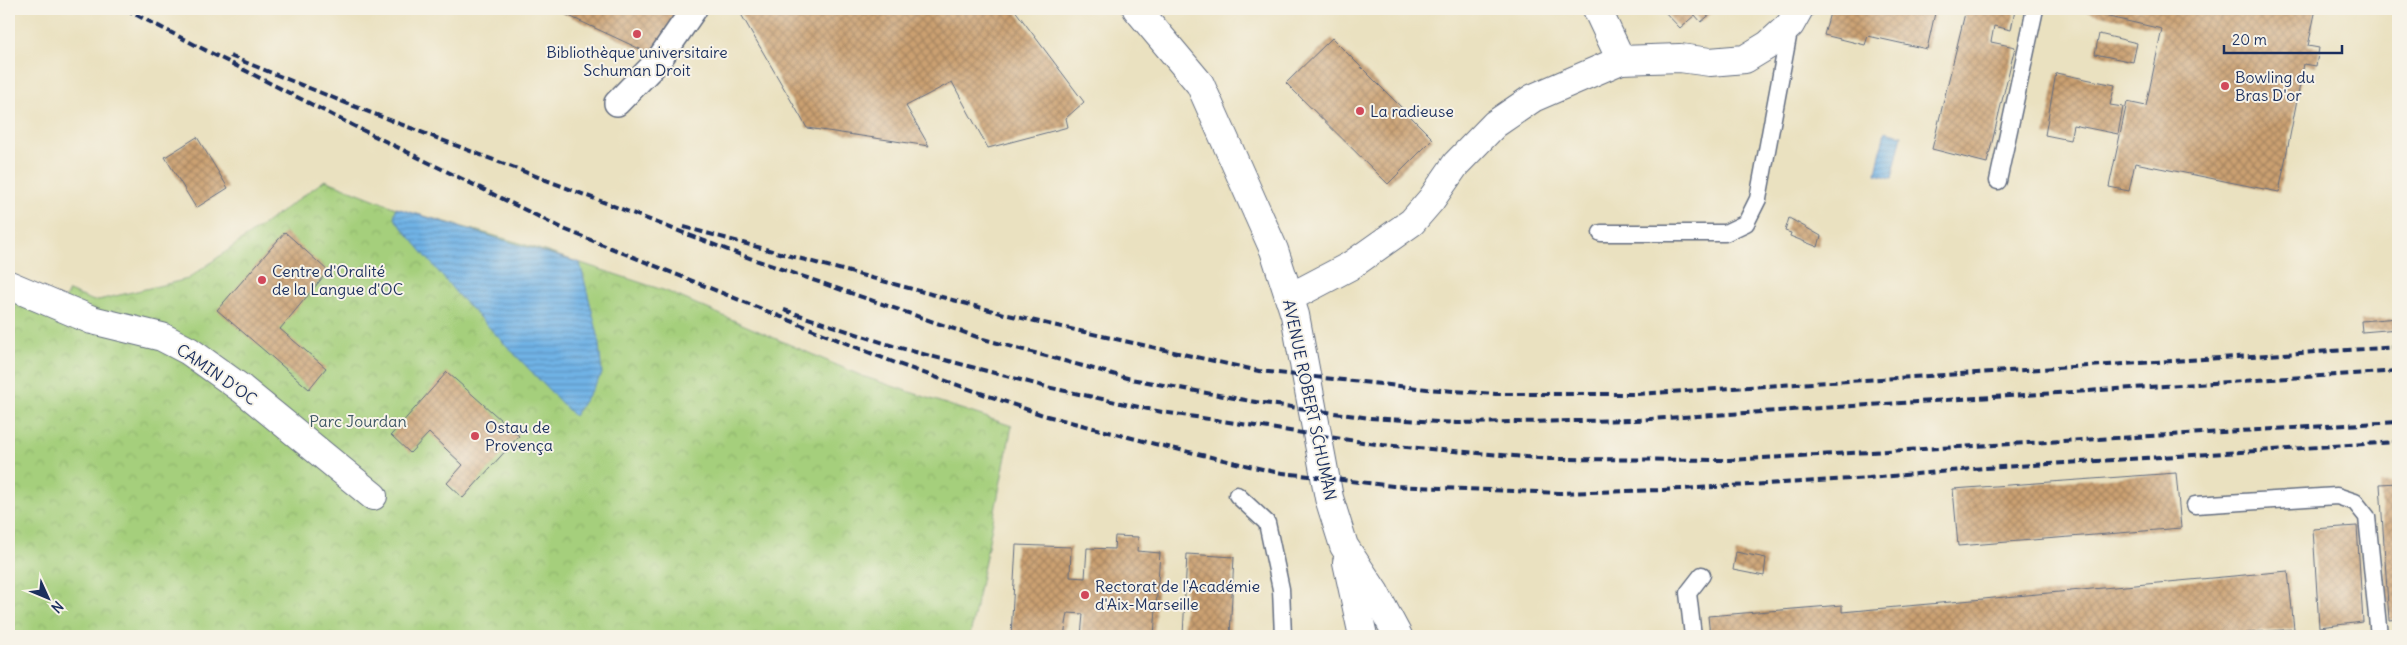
<svg xmlns="http://www.w3.org/2000/svg" width="2407" height="645" viewBox="0 0 2407 645" font-family="Delius,sans-serif">
<style>
.park{fill:url(#park-crowns);stroke:#607f6c}
.water{fill:url(#water-rules);stroke:#4670a2}
.building{fill:url(#building-cross-hatch)}
.lines{fill:none;stroke-linecap:round;stroke-linejoin:round}
.service-casing{stroke:#636d80;stroke-width:19}
.pedestrian-casing{stroke:#636d80;stroke-width:28}
.minor-casing{stroke:#636d80;stroke-width:30}
.tertiary-casing{stroke:#636d80;stroke-width:30}
.service{stroke:#fff;stroke-width:16}
.pedestrian{stroke:#fff;stroke-width:25}
.minor{stroke:#fff;stroke-width:28}
.tertiary{stroke:#fff;stroke-width:28}
.rail{stroke:#1b2f5e;stroke-width:4;stroke-dasharray:8 4;stroke-linecap:butt}
.poi-dot{fill:#d1495b;stroke:#f7f3e8;stroke-width:2}
.labels{text-anchor:middle;dominant-baseline:central;stroke-width:4;stroke-linejoin:round;paint-order:stroke}
.poi-label{font-size:16px;fill:#1b2f5e;stroke:#f7f3e8;text-anchor:start}
.street-label{font-size:16px;fill:#1b2f5e;stroke:#f7f3e8}
.park-label{font-size:16px;fill:#3e5765;stroke:#f7f3e8}
</style>
<defs>
<pattern id="park-crowns" width="20" height="18" patternUnits="userSpaceOnUse" patternTransform="scale(1.25)"><rect width="20" height="18" fill="#a5cf7b"/><path d="M2 6a3 3 0 1 1 6 0M12 15a3 3 0 1 1 6 0" fill="none" stroke="#8db26d"/></pattern>
<pattern id="water-rules" width="6" height="5" patternUnits="userSpaceOnUse" patternTransform="scale(1.25)"><rect width="6" height="5" fill="#70b2e5"/><path d="M0 2.5h6" fill="none" stroke="#5b91bd"/></pattern>
<pattern id="building-cross-hatch" width="8" height="8" patternUnits="userSpaceOnUse" patternTransform="scale(1.25)"><rect width="8" height="8" fill="#cba071"/><path d="M0 0l8 8M0 8l8-8" fill="none" stroke="#a48360"/></pattern>
</defs>
<rect width="100%" height="100%" fill="#f7f3e8"/>
<filter id="ink" filterUnits="userSpaceOnUse"><feTurbulence type="fractalNoise" baseFrequency=".02" numOctaves="2"/><feDisplacementMap in="SourceGraphic" scale="10" xChannelSelector="R" yChannelSelector="G"/><feConvolveMatrix kernelMatrix="1 2 1 2 8 2 1 2 1" color-interpolation-filters="sRGB"/></filter>
<filter id="wash" filterUnits="userSpaceOnUse"><feTurbulence type="fractalNoise" baseFrequency=".0096" numOctaves="4" result="noise"/><feDisplacementMap in="SourceGraphic" scale="20" xChannelSelector="R" yChannelSelector="G"/><feGaussianBlur stdDeviation="1.12" result="paint"/><feColorMatrix in="noise" values="0 0 0 0 0 0 0 0 0 0 0 0 0 0 0 0 0 1.4 0 .05"/><feComposite in="paint" operator="in"/></filter>
<g filter="url(#wash)">
<rect width="100%" height="100%" fill="#eae1c0"/>
<path class="park" d="M325 180 396 208 520 243 666 291 862 376 1012 426 970 636H9V300L54 321 69 291 94 301 188 279Z"/>
<g class="water">
<path d="M1885 131 1902 135 1892 178 1876 174Z"/>
<path d="M396 208 580 263 598 335 602 374 574 416 457 294 394 218Z"/>
</g>
<g id="blocks">
<g class="building">
<path d="M554 9H680L655 56Z"/>
<path d="M738 9H852L854 13 863 9H1014L1084 102 1066 118 1068 127 988 148 952 82 906 106 929 146 807 128Z"/>
<path d="M1662 9H1717L1701 22 1695 15 1680 28Z"/>
<path d="M1831 9H1915L1935 13 1927 49 1868 36 1865 45 1824 35Z"/>
<path d="M1966 9H2015L2011 30 1994 26 1991 42 2015 47 1987 163 1932 149Z"/>
<path d="M2073 9H2316L2308 46 2319 48 2316 66 2304 64 2279 192 2135 163 2129 191 2109 187 2127 102 2146 106 2162 29Z"/>
<path d="M2099 34 2137 43 2133 62 2095 54Z"/>
<path d="M1332 38 1433 139 1388 184 1286 83Z"/>
<path d="M2056 73 2115 85 2110 105 2123 107 2118 134 2073 125 2070 140 2045 135Z"/>
<path d="M197 137 228 188 196 208 165 157Z"/>
<path d="M1789 218 1821 236 1818 247 1790 236 1791 233 1785 231Z"/>
<path d="M285 232 328 271 280 329 326 368 309 389 217 310Z"/>
<path d="M2398 318V329L2362 332 2361 321Z"/>
<path d="M447 372 519 436 463 498 447 483 463 465 429 433 410 453 391 435Z"/>
<path d="M2176 473 2181 528 1958 546 1953 489Z"/>
<path d="M2398 483V619L2389 620 2380 484Z"/>
<path d="M2357 526 2363 622 2319 627 2313 529Z"/>
<path d="M1115 536 1138 537 1137 551 1160 553 1154 636H1081L1083 614 1068 613 1064 636H1011L1016 545 1071 547 1070 577 1085 578 1087 548 1114 549Z"/>
<path d="M1736 552 1766 558 1764 576 1733 570Z"/>
<path d="M1187 554 1234 557 1230 636H1183Z"/>
<path d="M2288 571 2294 629 2215 636H1710L1708 616 1842 605V612Z"/>
</g>
</g>
</g>
<g filter="url(#ink)">
<use href="#blocks" fill-opacity="0" stroke="#636d80" stroke-width="1"/>
<g class="lines">
<defs>
<g id="service">
<path d="M1998 181 2035 9"/>
<path d="M1601 233H1725L1746 223 1758 199 1790 26"/>
<path d="M1237 495 1267 523 1281 589 1283 636"/>
<path d="M2195 505 2337 496 2355 502 2367 517 2379 636"/>
<path d="M1693 636 1688 593 1702 575"/>
</g>
<path id="pedestrian" d="M617 103 658 61 694 9"/>
<g id="minor">
<path d="M1597 9 1621 60"/>
<path d="M9 285 92 320 162 337 189 351 242 389 373 496"/>
<path d="M1289 298 1350 266 1412 222 1431 200 1456 164 1495 124 1533 98 1621 60 1680 58 1710 62 1745 59 1768 45 1790 25 1799 9"/>
</g>
<g id="tertiary">
<path d="M1137 9 1200 84 1274 250 1295 315 1329 498 1344 546 1375 593 1398 636"/>
<path d="M1347 562 1363 636"/>
</g>
</defs>
<use href="#service" class="service-casing"/>
<use href="#pedestrian" class="pedestrian-casing"/>
<use href="#minor" class="minor-casing"/>
<use href="#tertiary" class="tertiary-casing"/>
<use href="#service" class="service"/>
<use href="#pedestrian" class="pedestrian"/>
<use href="#minor" class="minor"/>
<use href="#tertiary" class="tertiary"/>
<g class="rail">
<path d="M125 9 344 121 566 230 898 364 1043 415 1155 444 1275 472 1393 486 1559 493 1663 490 1869 478 1985 468 2398 442"/>
<path d="M230 56 356 107 741 255 983 339 1131 379 1256 402 1370 418 1457 423 1636 420 2398 371"/>
<path d="M684 227 1008 315 1259 371 1427 389 1496 394H1636L2398 347"/>
<path d="M784 310 893 346 1047 387 1162 412 1383 445 1549 459 1729 460 2398 422"/>
</g>
</g>
</g>
<g class="poi-dot">
<circle cx="637" cy="34" r="5"/>
<circle cx="2225" cy="86" r="5"/>
<circle cx="1360" cy="111" r="5"/>
<circle cx="262" cy="280" r="5"/>
<circle cx="475" cy="436" r="5"/>
<circle cx="1085" cy="595" r="5"/>
</g>
<g class="labels">
<g class="poi-label">
<text x="637" y="52" text-anchor="middle">Bibliothèque universitaire<tspan x="637" dy="18">Schuman Droit</tspan></text>
<text x="2235" y="77">Bowling du<tspan x="2235" dy="18">Bras D'or</tspan></text>
<text x="1370" y="111">La radieuse</text>
<text x="272" y="271">Centre d'Oralité<tspan x="272" dy="18">de la Langue d'OC</tspan></text>
<text x="485" y="427">Ostau de<tspan x="485" dy="18">Provença</tspan></text>
<text x="1095" y="586">Rectorat de l'Académie<tspan x="1095" dy="18">d'Aix-Marseille</tspan></text>
</g>
<g class="street-label">
<text transform="translate(217 374) rotate(35)">CAMIN D’OC</text>
<text transform="translate(1310 400) rotate(78)">AVENUE ROBERT SCHUMAN</text>
</g>
<g class="park-label">
<text x="358" y="421">Parc Jourdan</text>
</g>
</g>
<rect width="2407" height="645" fill="none" stroke="#f7f3e8" stroke-width="30"/>
<g transform="translate(48 598) rotate(134)" stroke="#f7f3e8" stroke-width="4" paint-order="stroke">
<path d="M0-4L9 19L0 12L-9 19Z" fill="#1b2f5e"/>
<text y="-8" font-size="14" font-weight="bold" text-anchor="middle" fill="#1b2f5e">N</text>
</g>
<path d="M2224 45v8h118v-8" fill="none" stroke="#1b2f5e" stroke-width="2.5"/>
<text x="2232" y="45" font-size="15" fill="#1b2f5e" stroke="#f7f3e8" stroke-width="4" paint-order="stroke">20 m</text>
</svg>
